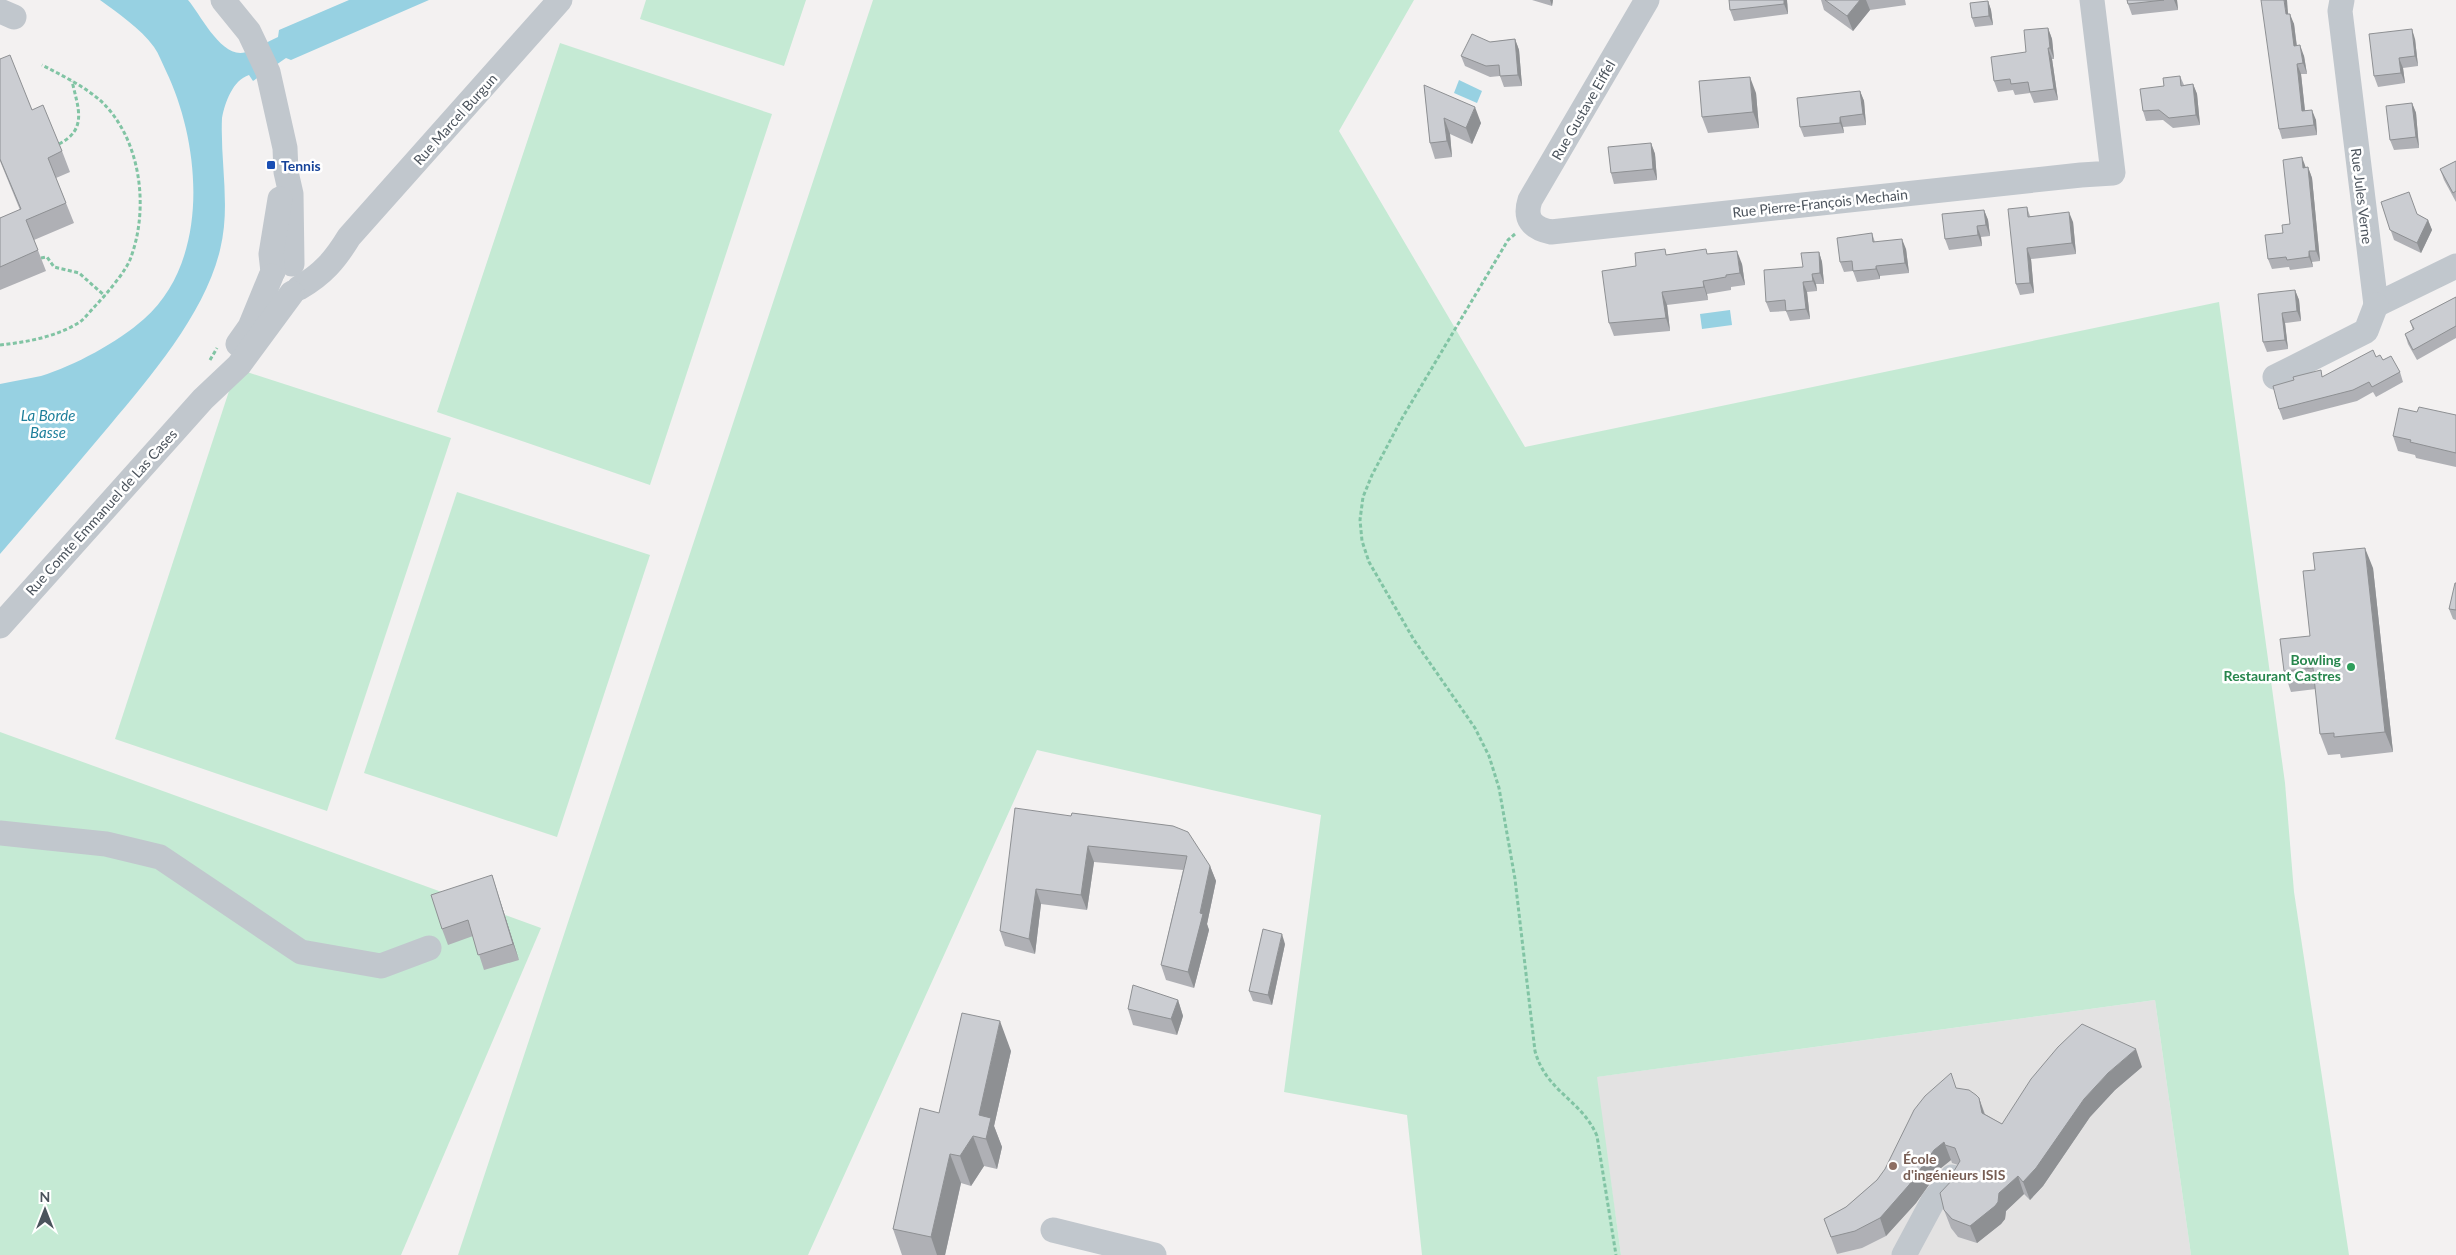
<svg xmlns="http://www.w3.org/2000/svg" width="2456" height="1255" viewBox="0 0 2456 1255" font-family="Lato,sans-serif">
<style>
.education{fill:#e3e2e2}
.green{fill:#c5ead4}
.water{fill:#97d1e2}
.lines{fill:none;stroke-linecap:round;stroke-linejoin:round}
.path{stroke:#81c4a4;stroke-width:3;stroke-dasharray:4 2.5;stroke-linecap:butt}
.minor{stroke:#c1c7cd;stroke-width:25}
.wall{fill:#afb0b5}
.shaded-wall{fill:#8e9093}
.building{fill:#cbcdd2;stroke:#8e9093}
.transit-dot{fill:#1a4fb4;stroke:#fff;stroke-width:2}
.leisure-dot{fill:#2e9e5b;stroke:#fff;stroke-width:2}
.education-dot{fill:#8d6e63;stroke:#fff;stroke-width:2}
.labels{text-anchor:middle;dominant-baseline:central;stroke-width:5;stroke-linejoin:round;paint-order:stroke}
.street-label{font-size:14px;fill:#4b535c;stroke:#fff}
.transit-label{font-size:14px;font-weight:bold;fill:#164399;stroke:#fff;text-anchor:start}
.leisure-label{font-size:14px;font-weight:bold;fill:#27864d;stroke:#fff;text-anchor:end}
.education-label{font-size:14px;font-weight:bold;fill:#785e54;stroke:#fff;text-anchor:start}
.water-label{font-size:15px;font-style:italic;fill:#1e7f9b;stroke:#fff}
</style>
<rect width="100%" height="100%" fill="#f3f1f1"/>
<path class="education" d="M2155 1000 2191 1255H1621L1596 1077Z"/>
<g class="green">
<path d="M646 0H806L784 66 640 19Z"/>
<path d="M873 0H1414L1339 131 1525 447 2219 302 2285 783 2294 892 2349 1255H2191L2155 1000 1597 1077 1621 1255H1422L1407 1115 1284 1092 1321 815 1037 750 808 1255H458Z"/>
<path d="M560 43 772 114 650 485 437 412Z"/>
<path d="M244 371 451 438 327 811 115 739 230 388Z"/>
<path d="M457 492 650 555 557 837 364 773Z"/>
<path d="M0 732 541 928 401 1255H0Z"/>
</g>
<g class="water">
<path d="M100 0H188C201 15 222 60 246 52 257 49 268 41 278 37L279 30 349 0H429L291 60 286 58 253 81 249 75C233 80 225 102 222 118 220 163 231 206 220 250 205 313 151 376 110 425 74 468 37 511 0 554V384C13 381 28 379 41 376 74 366 118 342 144 319 211 260 201 144 166 71 162 63 159 54 154 47 140 28 119 14 100 0Z"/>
<path d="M1459 80 1482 91 1477 103 1454 93Z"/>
<path d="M1730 310 1732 325 1702 329 1700 314Z"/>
</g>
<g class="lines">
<g class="path">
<path d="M59 144C88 129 78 108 72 81"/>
<path d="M1515 234 1508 240 1401 420 1372 475 1363 497 1360 520 1362 541 1369 562 1414 640 1475 728 1489 756 1499 788 1515 879 1535 1051C1546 1092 1582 1100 1597 1136L1616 1255"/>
<path d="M41 258 47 257 54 267 79 273 105 296"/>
<path d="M0 345C27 342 56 337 80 322 86 317 92 309 98 303 108 292 127 270 131 257 149 208 141 141 103 103 86 87 63 76 42 65"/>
<path d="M210 360 217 348"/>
</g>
<g class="minor">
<path d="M223 0 249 32 268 72 285 148 286 172 291 194 292 264"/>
<path d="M1647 0 1530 200C1524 219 1532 228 1551 232L2081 175 2113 173 2092 0"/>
<path d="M2342 0 2340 11 2376 305 2456 266"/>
<path d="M0 11 14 17"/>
<path d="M273 272 271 254 280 199"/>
<path d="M299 288C323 274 335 260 349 237L560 0"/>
<path d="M238 344 250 327 271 276"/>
<path d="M2275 377 2366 331 2376 305"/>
<path d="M0 626 203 399 239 365 292 293"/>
<path d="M0 833 106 844 160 857 301 952 381 966 429 948"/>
<path d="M1053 1230 1154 1255"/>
<path d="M1904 1255 1933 1201 1952 1177"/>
</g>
</g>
<g class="wall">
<path d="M1532 0H1553L1552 6Z"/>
<path d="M1729 0H1787L1788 14 1734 21 1730 10Z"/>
<path d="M1821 0H1905L1906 5 1870 10 1853 31 1824 10Z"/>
<path d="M2127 0H2177L2178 10 2132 15 2128 4Z"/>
<path d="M1988 1 1991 10 1993 25 1975 27 1972 18Z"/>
<path d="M2288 14 2294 24 2297 46 2304 56 2307 74H2301L2305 110 2316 120 2317 135 2282 139 2279 129Z"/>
<path d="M2048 28 2052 39 2054 59H2052L2058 100 2034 103 2030 93 2015 95 2013 90 1998 92 1994 81 2026 52Z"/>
<path d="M1515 39 1519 50 1522 86 1504 87 1500 76 1490 77 1465 66 1461 56 1490 42Z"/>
<path d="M2415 39 2418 66 2403 68 2405 83 2378 87 2374 76Z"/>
<path d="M0 59 32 110 62 151 70 172 56 178 74 223 34 240 46 271 0 290V218L20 210 0 161Z"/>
<path d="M2180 76 2184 85 2193 84 2197 94 2200 125 2173 128 2163 120 2146 121 2143 111 2164 86Z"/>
<path d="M1424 85 1481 123 1472 144 1450 134 1452 157 1435 159 1430 143Z"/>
<path d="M1860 91 1864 101 1866 125 1843 127 1844 133 1804 137 1800 127Z"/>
<path d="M1756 93 1759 128 1708 133 1702 117Z"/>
<path d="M2412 103 2416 113 2419 148 2394 150 2390 140Z"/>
<path d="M1651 143 1655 154 1657 180 1614 184 1611 173Z"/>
<path d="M2456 161V202L2444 180 2440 169Z"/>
<path d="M2306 167H2308L2312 178 2320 261 2312 262 2313 267 2290 270 2289 267 2272 269 2268 259 2283 233 2290 224Z"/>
<path d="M2381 202 2417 214 2428 220 2432 230 2421 253 2394 240Z"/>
<path d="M2027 207 2030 216 2073 222 2076 254 2031 259 2034 293 2020 295 2016 284Z"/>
<path d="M1984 210 1988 220 1990 236 1981 237 1982 246 1949 250 1945 239Z"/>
<path d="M1872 233 1875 242 1906 249 1909 273 1880 276V279L1857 282 1853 271 1844 272 1840 262Z"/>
<path d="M1819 252 1822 262 1824 284H1816L1817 291 1807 292 1810 319 1790 321 1786 311 1770 312 1766 302Z"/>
<path d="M1708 254 1742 264 1745 285 1731 287V290L1707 294 1708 300 1667 305 1670 331 1614 336 1609 323 1636 266 1667 255Z"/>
<path d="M2295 290 2299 300 2301 321 2285 323 2288 349 2267 352 2263 342Z"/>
<path d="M2456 297V338L2417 360 2408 344 2405 334 2413 330 2410 321Z"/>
<path d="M2376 357 2383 360 2400 372 2403 382 2376 397 2373 392 2357 401 2283 420 2279 409 2323 377Z"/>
<path d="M2417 412 2456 415V467L2416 458 2415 455 2398 451 2393 436Z"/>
<path d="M2373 568 2393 752 2341 758 2340 754 2328 755 2320 734 2316 689 2291 692 2284 671 2310 636 2315 570Z"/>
<path d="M2456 583V620L2453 619 2449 609Z"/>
<path d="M1071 816 1173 826 1210 866 1216 881 1207 924 1209 930 1194 988 1166 980 1161 965 1183 870 1094 862 1087 910 1041 904 1035 954 1005 946 1000 931Z"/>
<path d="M492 875 497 891 519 960 484 970 473 936 448 945 442 929Z"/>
<path d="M1285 944 1272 1005 1253 1001 1249 991Z"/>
<path d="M1178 1000 1183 1016 1177 1035 1133 1025 1128 1009Z"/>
<path d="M1011 1051 994 1126 1002 1147 997 1169 984 1166 971 1186 961 1183 945 1255H902L893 1229 939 1113Z"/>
<path d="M2142 1067 2115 1090 2090 1117 2043 1186 2030 1200 2024 1194 2006 1211 2005 1219 2001 1224 1977 1243 1958 1237 1951 1228 1944 1210 1956 1176 1958 1165 1952 1163 1951 1160 1941 1168 1916 1203 1886 1236 1862 1248 1837 1254 1824 1219 1846 1207 1877 1180 1956 1088 1979 1098 1985 1114 2002 1124Z"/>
</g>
<g class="shaded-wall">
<path d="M1550 0H1553L1552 6Z"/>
<path d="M1784 0H1787L1788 14 1784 4Z"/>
<path d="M1860 0H1866L1870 10 1853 31 1847 16Z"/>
<path d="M2174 0H2177L2178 10Z"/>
<path d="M2284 0H2287L2289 25 2286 14Z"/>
<path d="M1988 1 1991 10 1993 25 1989 16Z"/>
<path d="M2290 14 2294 24 2298 57 2294 46Z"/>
<path d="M2048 28 2052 39 2054 59 2050 48Z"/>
<path d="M2412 29 2415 39 2418 66 2415 56Z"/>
<path d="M1515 39 1519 50 1522 86 1518 75Z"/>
<path d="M2300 45 2304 56 2307 74 2303 63Z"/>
<path d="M2048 48 2052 59 2058 100 2054 89Z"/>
<path d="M2399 58 2403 68 2405 83 2401 73Z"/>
<path d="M2297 64 2301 74 2306 121 2302 111Z"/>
<path d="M1750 77 1756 93 1759 128 1753 112Z"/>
<path d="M2193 84 2197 94 2200 125 2196 115Z"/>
<path d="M1860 91 1864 101 1866 125 1863 114Z"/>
<path d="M2412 103 2416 113 2419 148 2416 137Z"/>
<path d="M1475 107 1481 123 1472 144 1466 128Z"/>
<path d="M2312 110 2316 120 2317 135 2314 125Z"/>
<path d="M1840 117 1843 127 1844 133 1840 123Z"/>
<path d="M1444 118 1450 134 1452 157 1447 141Z"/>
<path d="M1651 143 1655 154 1657 180 1653 169Z"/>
<path d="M2302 157 2306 168H2303Z"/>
<path d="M2308 167 2312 178 2320 261 2316 251Z"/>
<path d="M1984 210 1988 220 1990 236 1986 225Z"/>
<path d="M2069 212 2073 222 2076 254 2072 243Z"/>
<path d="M2428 220 2432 230 2421 253 2417 243Z"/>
<path d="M1977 226 1981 237 1982 246 1978 235Z"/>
<path d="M1902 239 1906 249 1909 273 1905 263Z"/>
<path d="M2027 248 2031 259 2034 293 2030 283Z"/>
<path d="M1737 251 1742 264 1745 285 1740 273Z"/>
<path d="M2309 251 2312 262 2313 267 2309 257Z"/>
<path d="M1819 252 1822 262 1824 284 1820 273Z"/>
<path d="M1876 266 1880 276V279L1876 269Z"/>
<path d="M1812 274 1816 284 1817 291 1813 281Z"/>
<path d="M1703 281 1707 294 1708 300 1704 287Z"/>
<path d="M1803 282 1807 292 1810 319 1806 309Z"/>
<path d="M2295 290 2299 300 2301 321 2297 311Z"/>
<path d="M1662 292 1667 305 1670 331 1666 318Z"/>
<path d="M2282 313 2285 323 2288 349 2285 340Z"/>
<path d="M2365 548 2373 568 2393 752 2385 732Z"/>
<path d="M1088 846 1094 862 1087 910 1081 895Z"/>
<path d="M1210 866 1216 881 1207 924 1209 930 1194 988 1188 972Z"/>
<path d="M492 875 497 891 519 960 513 944Z"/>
<path d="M1036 889 1041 904 1035 954 1029 939Z"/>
<path d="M1282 934 1285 944 1272 1005 1268 995Z"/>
<path d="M1178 1000 1183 1016 1177 1035 1171 1019Z"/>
<path d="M1000 1021 1011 1051 994 1126 1002 1147 997 1169 986 1139 979 1115Z"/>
<path d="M2136 1049 2142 1067 2115 1090 2090 1117 2043 1186 2030 1200 2023 1182 2084 1099 2108 1073Z"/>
<path d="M1979 1098 1985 1116 1982 1113Z"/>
<path d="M973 1136 984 1166 971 1186 960 1156Z"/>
<path d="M1944 1142 1951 1160 1941 1168 1916 1203 1886 1236 1880 1218 1934 1150Z"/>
<path d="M950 1154 961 1183 945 1255H937L931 1237Z"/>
<path d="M2018 1176 2024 1194 2006 1211 2005 1219 2001 1224 1977 1243 1970 1226 1999 1193Z"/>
</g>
<g class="building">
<path d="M1729 0H1784V4L1730 10Z"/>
<path d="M1825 0H1860L1847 16Z"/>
<path d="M2127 0H2164L2128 4Z"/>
<path d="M2261 0H2284L2286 14H2290L2294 46 2300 45 2303 63 2297 64 2302 111 2312 110 2314 125 2279 129Z"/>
<path d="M1988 1 1989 16 1972 18 1970 3Z"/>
<path d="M2048 28 2050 48H2048L2054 89 2030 92 2028 82 2011 84 2010 79 1994 81 1991 57 2026 52 2024 30Z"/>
<path d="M2412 29 2415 56 2399 58 2401 73 2374 76 2369 34Z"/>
<path d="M1472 34 1490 42 1515 39 1518 75 1500 76 1499 65 1486 66 1461 56Z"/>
<path d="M10 55 32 110 43 105 62 151 48 158 66 203 26 220 38 250 0 267V218L21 209 0 159V59Z"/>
<path d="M2180 76 2181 86 2193 84 2196 115 2169 118 2159 110 2143 111 2140 89 2164 86 2163 78Z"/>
<path d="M1750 77 1753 112 1702 117 1699 81Z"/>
<path d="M1424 85 1475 107 1466 128 1444 118 1447 141 1430 143Z"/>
<path d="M1860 91 1863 114 1840 117V123L1800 127 1797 98Z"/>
<path d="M2412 103 2416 137 2390 140 2386 106Z"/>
<path d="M1651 143 1653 169 1611 173 1608 147Z"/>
<path d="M2302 157 2303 168 2308 167 2316 251H2309V257L2287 260 2286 257 2268 259 2265 235 2283 233 2282 225 2290 224 2283 160Z"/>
<path d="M2456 161V191L2453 193 2440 169Z"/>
<path d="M2409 192 2417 214 2428 220 2417 243 2390 230 2381 202Z"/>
<path d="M2027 207 2028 217 2069 212 2072 243 2027 248 2030 283 2016 284 2008 209Z"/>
<path d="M1984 210 1986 225 1977 226 1978 235 1945 239 1942 214Z"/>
<path d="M1872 233 1873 242 1902 239 1905 263 1876 266V269L1853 271 1852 261 1840 262 1837 238Z"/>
<path d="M1665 249 1666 255 1706 249 1707 254 1737 251 1740 273 1726 275V277L1703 281 1704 287 1662 292 1666 318 1609 323 1602 271 1636 266 1635 253Z"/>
<path d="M1819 252 1820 273 1812 274 1813 281 1803 282 1806 309 1786 311 1785 300 1766 302 1764 270 1803 267 1801 253Z"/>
<path d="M2295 290 2297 311 2282 313 2285 340 2263 342 2258 294Z"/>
<path d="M2456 297V326L2413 350 2405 334 2414 329 2410 321Z"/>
<path d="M2373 350 2376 357 2380 355 2383 360 2391 356 2400 372 2372 387 2369 382 2353 390 2279 409 2273 386 2294 380 2293 377 2321 370 2322 377Z"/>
<path d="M2419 407 2456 415V453L2410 442 2411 440 2393 436 2399 408 2417 412Z"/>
<path d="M2365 548 2385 732 2334 737V733L2320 734 2313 668 2284 671 2280 639 2310 636 2303 571 2315 570 2313 553Z"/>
<path d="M2455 583H2456V610L2449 609Z"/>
<path d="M1015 808 1071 816 1072 813 1173 826 1188 832 1210 866 1200 913 1203 914 1188 972 1161 965 1187 856 1088 846 1081 895 1036 889 1029 939 1000 931Z"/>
<path d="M492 875 513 944 478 955 468 920 442 929 431 895Z"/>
<path d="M1263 929 1282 934 1268 995 1249 991Z"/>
<path d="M1133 985 1178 1000 1171 1019 1128 1009Z"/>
<path d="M962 1013 1000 1021 979 1115 991 1118 986 1139 973 1136 960 1156 950 1154 931 1237 893 1229 920 1108 939 1113Z"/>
<path d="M2082 1024 2136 1049 2108 1073 2084 1099 2036 1168 2023 1182 2018 1176 1999 1193 1998 1202 1995 1206 1970 1226 1952 1219 1944 1210 1940 1193 1956 1176 1954 1171 1960 1161 1955 1148 1945 1145 1944 1142 1934 1150 1909 1185 1880 1218 1855 1231 1831 1237 1824 1219 1846 1207 1877 1180 1885 1169 1914 1110 1925 1096 1951 1073 1956 1088 1969 1090 1976 1095 1979 1098 1982 1113 2002 1124 2031 1079 2058 1047Z"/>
</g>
<rect class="transit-dot" x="266" y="160" width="10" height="10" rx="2.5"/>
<circle class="leisure-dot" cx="2351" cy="667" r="5"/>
<circle class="education-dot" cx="1893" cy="1166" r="5"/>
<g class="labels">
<g class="street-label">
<text transform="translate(1583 110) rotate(-60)">Rue Gustave Eiffel</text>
<text transform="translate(455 119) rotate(-48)">Rue Marcel Burgun</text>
<text transform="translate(2362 196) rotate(83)">Rue Jules Verne</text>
<text transform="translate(1820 203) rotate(-6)">Rue Pierre-François Mechain</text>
<text transform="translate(101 512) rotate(-48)">Rue Comte Emmanuel de Las Cases</text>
</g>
<g class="transit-label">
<text x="281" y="165">Tennis</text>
</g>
<g class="leisure-label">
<text x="2341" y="659">Bowling<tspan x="2341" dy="16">Restaurant Castres</tspan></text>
</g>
<g class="education-label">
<text x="1903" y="1158">École<tspan x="1903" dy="16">d'ingénieurs ISIS</tspan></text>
</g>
<g class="water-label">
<text x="48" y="415">La Borde<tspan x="48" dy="17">Basse</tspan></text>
</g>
</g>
<g transform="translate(45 1210)" stroke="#ffffff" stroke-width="4" paint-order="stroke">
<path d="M0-4L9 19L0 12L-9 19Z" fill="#4b535c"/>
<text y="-8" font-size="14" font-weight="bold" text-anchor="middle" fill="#4b535c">N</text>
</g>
</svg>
